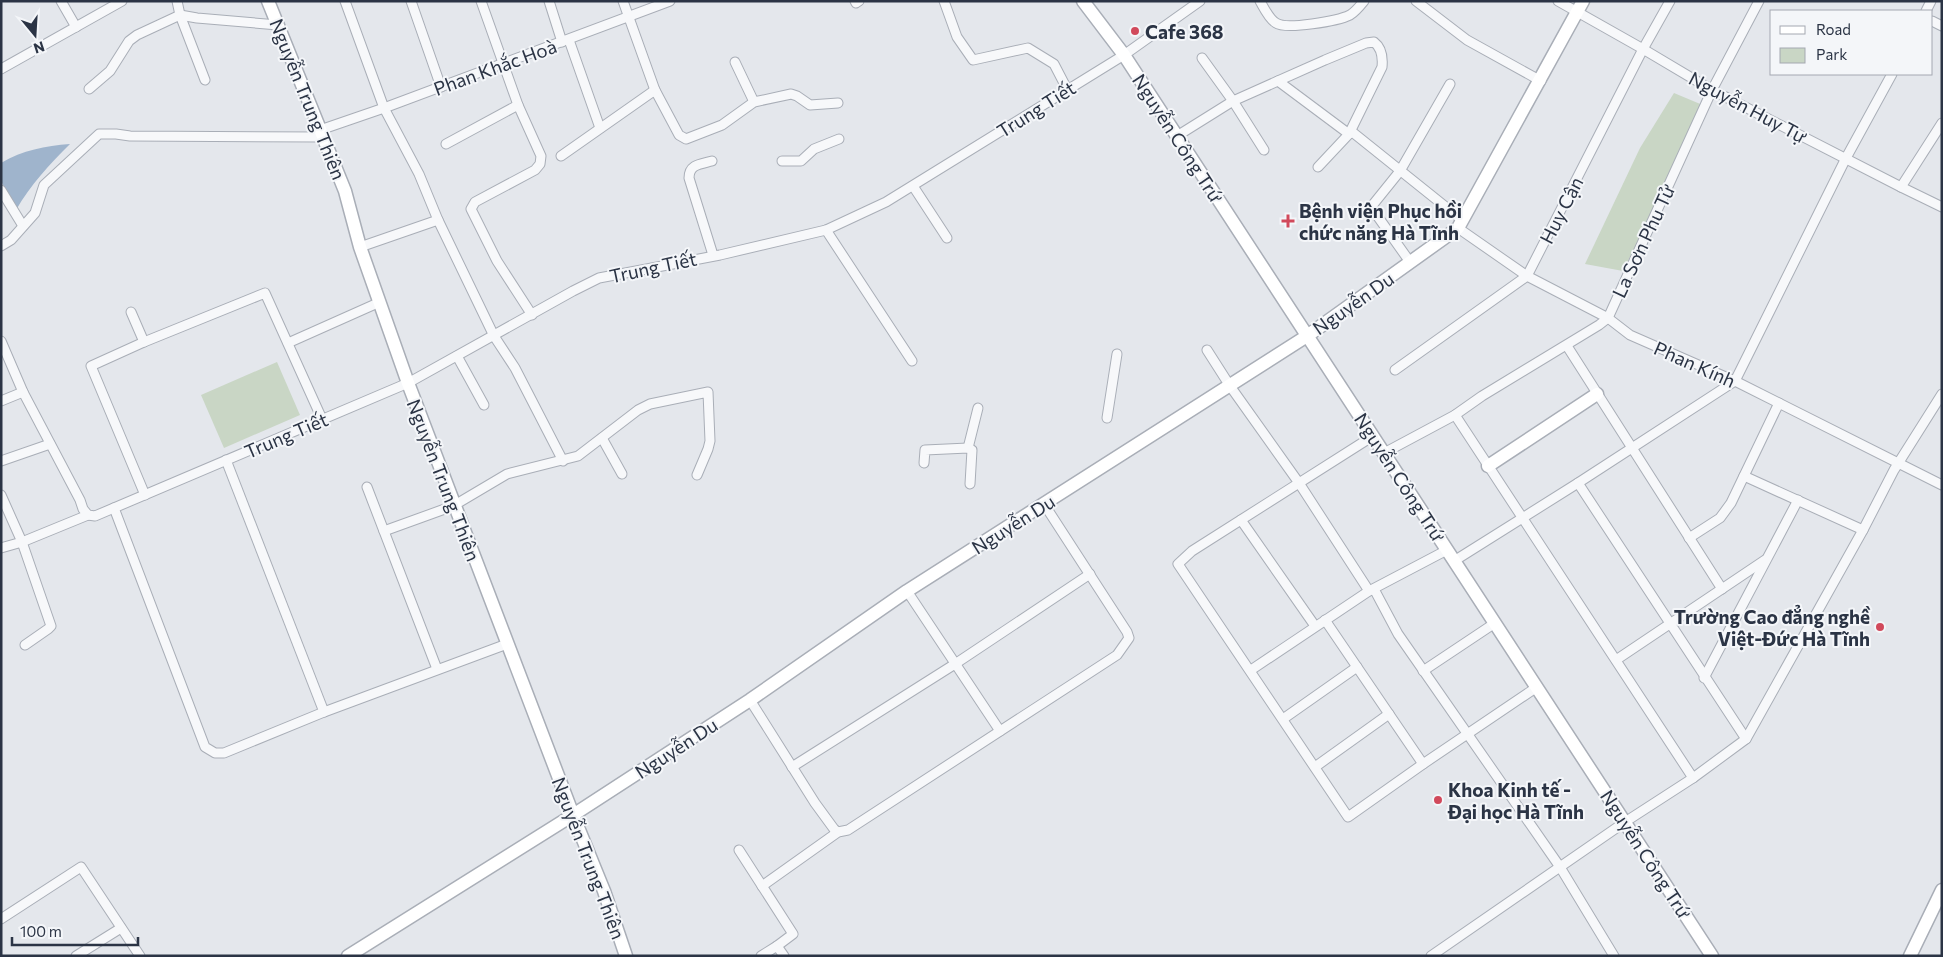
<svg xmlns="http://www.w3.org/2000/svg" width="1943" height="957" viewBox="0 0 1943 957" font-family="Commissioner,sans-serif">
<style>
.green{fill:#c9d6c5}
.water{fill:#9fb4cc}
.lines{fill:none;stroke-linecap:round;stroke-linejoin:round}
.street-casing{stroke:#a9aeb7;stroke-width:11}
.secondary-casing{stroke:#a9aeb7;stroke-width:15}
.street{stroke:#f7f8fa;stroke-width:9}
.secondary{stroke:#fff;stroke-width:12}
.poi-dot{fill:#d1495b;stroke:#f4f6f9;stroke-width:2}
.labels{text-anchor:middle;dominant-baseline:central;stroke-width:4;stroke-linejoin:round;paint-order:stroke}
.poi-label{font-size:19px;font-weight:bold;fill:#2b3445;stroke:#f4f6f9;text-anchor:start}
.street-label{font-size:19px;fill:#2b3445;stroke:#f4f6f9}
</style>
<rect width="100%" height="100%" fill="#e4e7ec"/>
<g class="green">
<path d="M1674 93 1705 106 1623 271 1585 264 1640 148Z"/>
<path d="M277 362 300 415 224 448 201 395Z"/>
</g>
<path class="water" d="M70 144C49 165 31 184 16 210L1 181V163C23 150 45 146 70 144Z"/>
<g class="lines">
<defs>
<g id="street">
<path d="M61 1 76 27"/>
<path d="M177 1 180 15 205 80"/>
<path d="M345 1 384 108 419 174 438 220 494 336 515 368 563 461"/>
<path d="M411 1 441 87"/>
<path d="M481 1 518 105 541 156 540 164 535 170 475 202 471 209 497 261 532 315"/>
<path d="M549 1 562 42"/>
<path d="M623 1 656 93"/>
<path d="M855 1 856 3 859 1"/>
<path d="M944 1 957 37 973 60 1028 48 1054 64 1067 89"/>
<path d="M1260 1C1264 8 1269 19 1276 23 1286 30 1338 21 1350 15 1355 12 1360 6 1364 1"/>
<path d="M1416 1 1467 40 1541 81"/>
<path d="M1558 1 1643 49 1712 90 1901 187 1942 207"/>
<path d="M1926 11 1931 1"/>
<path d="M1932 21 1942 26"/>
<path d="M569 40 600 128"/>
<path d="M1202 58 1233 101 1264 150"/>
<path d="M735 62 754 102"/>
<path d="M1 69 122 1"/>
<path d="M1278 81 1349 134"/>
<path d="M89 89 110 71 129 41 137 35 180 15 197 18 278 25"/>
<path d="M320 130 384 108 670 1"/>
<path d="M1351 131 1462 220"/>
<path d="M1177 136 1233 101 1325 60 1366 43 1374 42C1382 48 1383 57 1382 67L1349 134 1318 167"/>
<path d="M446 144 518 105"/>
<path d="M561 156 655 90 679 135 686 139 722 125 754 102 791 94 797 96 810 105 838 103"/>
<path d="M712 161C701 164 689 164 689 178L713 255"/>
<path d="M782 161H801L814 149 839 139"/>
<path d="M913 186 947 238"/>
<path d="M1901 187 1942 123"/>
<path d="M1 190 23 226"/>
<path d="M1458 228 1527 276 1608 318 1630 335 1735 381 1942 485"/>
<path d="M826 230 912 361"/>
<path d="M1 246 11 240 35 213 44 185 99 134H116L130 136 323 137"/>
<path d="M360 247 438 220"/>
<path d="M1410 262 1371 207 1400 171 1450 84"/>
<path d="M131 312 144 342"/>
<path d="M1 341 23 392 80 500 83 509 88 515 95 516 408 383 573 291 599 278 720 255 826 230 886 202 1124 55 1200 1"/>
<path d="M288 343 380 302"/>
<path d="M1567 346 1722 589"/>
<path d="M1207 350 1230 386 1299 483 1369 591"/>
<path d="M457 356 484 405"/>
<path d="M1395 370 1527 276 1643 49 1670 1"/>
<path d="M1 401 23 392"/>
<path d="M1455 415 1693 778"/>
<path d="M1107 418 1117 354"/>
<path d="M1373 436 1192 551 1178 564 1348 817 1423 764 1537 687"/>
<path d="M602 438 622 474"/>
<path d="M968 448 978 408"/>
<path d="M1384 453 1455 415 1482 396 1599 325 1608 318 1712 90 1759 1"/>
<path d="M226 460 324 712"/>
<path d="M1 461 50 444"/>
<path d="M924 463 925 450 968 448 972 450 970 484"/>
<path d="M1744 476 1863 530"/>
<path d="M1578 483 1746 739"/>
<path d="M367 487 437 669"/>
<path d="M1 495 22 542 51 626 48 629 25 645"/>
<path d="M145 495 91 366 144 342 265 293 322 419"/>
<path d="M114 508 205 747 215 753H224L324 712 507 644"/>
<path d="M1241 520 1315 626"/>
<path d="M384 531 453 506 507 474 578 456 638 410 650 404 708 392 710 441 708 449 697 475"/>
<path d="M1689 538 1720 518 1731 503 1779 403"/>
<path d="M1 548 22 542 88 515"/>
<path d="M1454 561 1578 483 1735 381 1846 158 1892 74"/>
<path d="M1374 589 1398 634 1560 867 1614 956"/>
<path d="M907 591 1000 731"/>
<path d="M1325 620 1423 764"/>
<path d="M1616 660 1765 560"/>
<path d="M1251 670 1369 591 1447 550"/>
<path d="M1423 671 1495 623"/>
<path d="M1704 678 1798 500"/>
<path d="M750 700 815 803 834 829 838 832"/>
<path d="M1283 719 1357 667"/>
<path d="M792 767 955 664 1090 574"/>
<path d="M1315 767 1389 714"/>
<path d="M739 850 793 934 777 946"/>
<path d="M762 886 838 832 848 830 1117 655 1129 638 1127 632 1044 504"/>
<path d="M1 919 81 867 140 956"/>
<path d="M76 956 121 928"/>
<path d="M761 956 777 946 784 956"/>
<path d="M1431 956 1625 822 1693 778 1746 739 1863 530 1894 470 1942 394"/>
</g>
<g id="secondary">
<path d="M268 1 345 191 360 247 408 383 573 815 604 891 626 956"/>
<path d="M1083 1 1124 55 1712 956"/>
<path d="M1488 466 1597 394"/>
<path d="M348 956 573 815 750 700 907 591 1307 336 1458 228 1583 1"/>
<path d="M1910 956 1942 890"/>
</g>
</defs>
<use href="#street" class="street-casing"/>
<use href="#secondary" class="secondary-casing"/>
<use href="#street" class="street"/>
<use href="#secondary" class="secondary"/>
</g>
<g class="poi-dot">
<circle cx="1135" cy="31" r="5"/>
<path d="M1285.5 213.5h5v5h5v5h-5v5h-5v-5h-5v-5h5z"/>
<circle cx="1880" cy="627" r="5"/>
<circle cx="1438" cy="800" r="5"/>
</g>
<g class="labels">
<g class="poi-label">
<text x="1145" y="31">Cafe 368</text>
<text x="1299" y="210">Bệnh viện Phục hồi<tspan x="1299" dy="22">chức năng Hà Tĩnh</tspan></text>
<text x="1870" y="616" text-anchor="end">Trường Cao đẳng nghề<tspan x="1870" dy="22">Việt-Đức Hà Tĩnh</tspan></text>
<text x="1448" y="789">Khoa Kinh tế -<tspan x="1448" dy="22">Đại học Hà Tĩnh</tspan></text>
</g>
<g class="street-label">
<text transform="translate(495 67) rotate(-20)">Phan Khắc Hoà</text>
<text transform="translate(308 99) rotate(68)">Nguyễn Trung Thiên</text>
<text transform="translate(1748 107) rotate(28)">Nguyễn Huy Tự</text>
<text transform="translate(1036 109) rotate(-32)">Trung Tiết</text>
<text transform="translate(1178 138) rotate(57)">Nguyễn Công Trứ</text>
<text transform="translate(1561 210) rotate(-63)">Huy Cận</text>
<text transform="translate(1643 241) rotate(-65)">La Sơn Phu Tử</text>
<text transform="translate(653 267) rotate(-12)">Trung Tiết</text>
<text transform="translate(1353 303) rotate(-35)">Nguyễn Du</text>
<text transform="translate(1695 364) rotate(24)">Phan Kính</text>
<text transform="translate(286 435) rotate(-23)">Trung Tiết</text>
<text transform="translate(1400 477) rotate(57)">Nguyễn Công Trứ</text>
<text transform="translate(444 480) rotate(69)">Nguyễn Trung Thiên</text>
<text transform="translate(1013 524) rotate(-32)">Nguyễn Du</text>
<text transform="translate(676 748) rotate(-33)">Nguyễn Du</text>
<text transform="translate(1646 854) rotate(57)">Nguyễn Công Trứ</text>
<text transform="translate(589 858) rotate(69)">Nguyễn Trung Thiên</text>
</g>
</g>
<rect width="1943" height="957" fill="none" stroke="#2b3445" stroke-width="5"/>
<rect x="1770" y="10" width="162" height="65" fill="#f4f6f9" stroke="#a4a8b1"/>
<rect x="1780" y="26" width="25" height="8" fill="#ffffff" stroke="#a4a8b1"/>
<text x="1816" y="35" font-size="15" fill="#2b3445">Road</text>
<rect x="1780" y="48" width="25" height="15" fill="#c9d6c5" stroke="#a4a8b1"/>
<text x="1816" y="60" font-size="15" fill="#2b3445">Park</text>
<g transform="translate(35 35) rotate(162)" stroke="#f4f6f9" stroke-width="4" paint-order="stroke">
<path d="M0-4L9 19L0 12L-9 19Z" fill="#2b3445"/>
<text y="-8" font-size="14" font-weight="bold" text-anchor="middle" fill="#2b3445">N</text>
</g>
<path d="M12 937v8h126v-8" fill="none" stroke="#2b3445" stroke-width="2.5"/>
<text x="20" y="937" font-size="15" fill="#2b3445" stroke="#f4f6f9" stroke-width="4" paint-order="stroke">100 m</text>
</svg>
